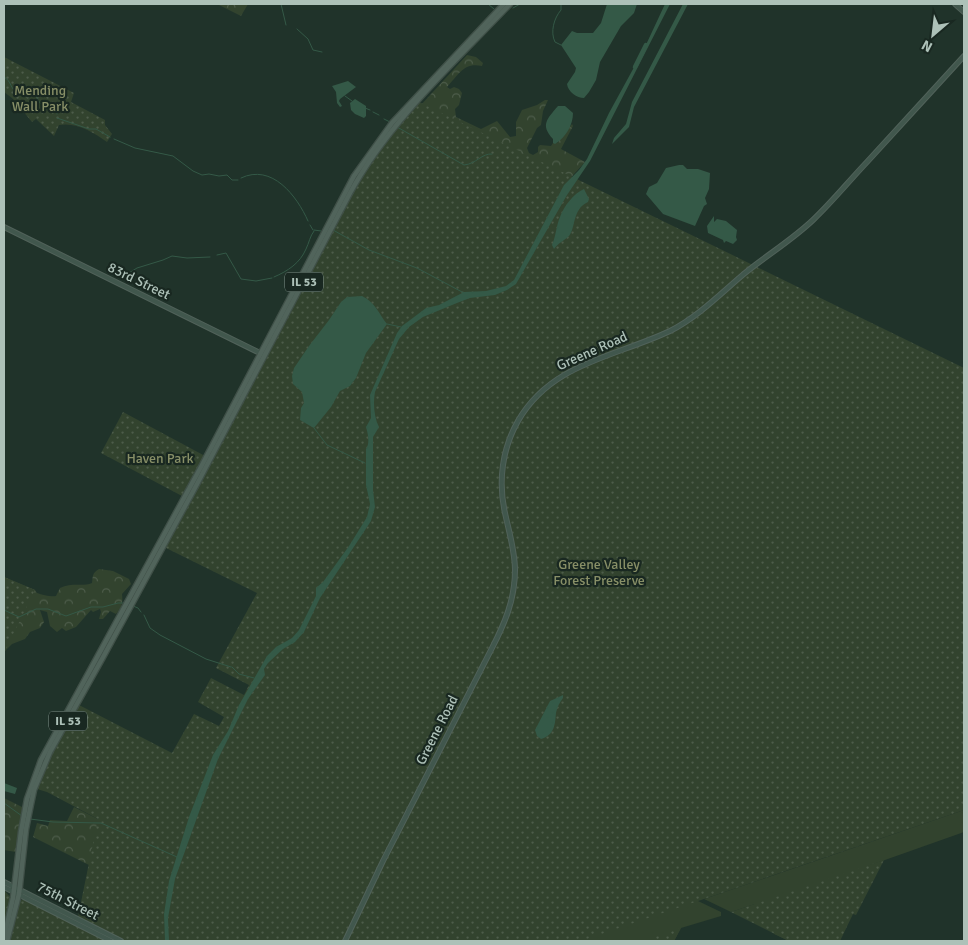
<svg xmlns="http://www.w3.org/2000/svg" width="968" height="945" viewBox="0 0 968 945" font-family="Signika,sans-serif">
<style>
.green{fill:#32432e}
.forest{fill:url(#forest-crowns)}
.park{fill:url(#park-dots)}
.water{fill:#345947}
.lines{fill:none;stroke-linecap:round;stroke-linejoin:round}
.stream{stroke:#345947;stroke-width:1}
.river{stroke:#345947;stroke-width:4.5}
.secondary-casing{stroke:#51625a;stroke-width:6}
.primary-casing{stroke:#405048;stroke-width:7}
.secondary{stroke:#41574d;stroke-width:4}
.primary{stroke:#51645b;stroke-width:4.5}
.labels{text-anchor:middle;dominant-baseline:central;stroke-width:4.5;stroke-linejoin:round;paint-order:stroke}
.shield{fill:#192821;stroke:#81938b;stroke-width:1}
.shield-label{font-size:12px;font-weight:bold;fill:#adc1b8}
.park-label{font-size:14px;fill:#888f67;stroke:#192821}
.street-label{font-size:14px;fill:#adc1b8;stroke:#192821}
</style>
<defs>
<pattern id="forest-crowns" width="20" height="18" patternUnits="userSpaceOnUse" patternTransform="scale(1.25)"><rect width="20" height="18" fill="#32432e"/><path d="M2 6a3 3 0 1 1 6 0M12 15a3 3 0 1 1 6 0" fill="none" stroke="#4d5c4a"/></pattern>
<pattern id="park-dots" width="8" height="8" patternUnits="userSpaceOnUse" patternTransform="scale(1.25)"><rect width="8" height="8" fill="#32432e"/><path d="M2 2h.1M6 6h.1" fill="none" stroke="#4d5c4a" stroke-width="1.8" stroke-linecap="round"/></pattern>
</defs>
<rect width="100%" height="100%" fill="#20332a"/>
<g class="green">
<path d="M964 810V832L868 866 789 941 774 934 755 904 731 912 704 899Z"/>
<path d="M623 865 721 912V916L681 928 674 941H516Z"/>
</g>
<g class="forest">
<path d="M217 4H248L241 16Z"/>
<path d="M467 55 476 57 483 63 482 66C464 62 459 74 447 87L450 89 454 87 459 89 462 93 459 105 455 109 456 117 481 129 497 121 510 137 516 136V122L522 110 537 105 545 100H548L543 111 541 125 537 128 527 148 529 153 533 155 538 152V147L540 145 551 146 553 143H557L572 124 573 126 561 149 585 162 564 185 420 106Z"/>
<path d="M99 569 113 571 129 579 131 584 122 594C123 601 122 609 116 614L110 611 103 619H99L101 612 100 609 93 612 91 610 76 627 66 631 62 628 57 632 50 626 47 612 40 610 44 622 40 628 30 632 25 639 12 644 4 652V577L35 590 37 593C42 595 52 597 56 596L60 588C72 582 84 587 92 583 93 576 92 573 99 569Z"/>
<path d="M4 798 24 808 16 852 4 850Z"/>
<path d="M74 807 98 819H107L81 905 89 865 33 837 37 823 48 826 50 820 67 821Z"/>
</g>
<g class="park">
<path d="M4 57 74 93 71 102 105 120V125L112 134 107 142C93 132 77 122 59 125L54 136 36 119 32 122 12 98 4 92Z"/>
<path d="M419 102 964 368V810L581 941H126L78 917 98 819 47 792 37 789C47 759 63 733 79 705L172 753 194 714 219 726 224 717 198 702 211 678 244 695 249 685 216 668 257 593 164 547 356 187 375 155Z"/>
<path d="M123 412 205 456 182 496 101 453Z"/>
<path d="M4 577 35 590 4 653Z"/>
<path d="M884 860 856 915 853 914 840 941H789L731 912Z"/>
<path d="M4 890 11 898 4 930Z"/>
<path d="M21 900H28L105 941H9L19 902Z"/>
<path d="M681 928 674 941H643Z"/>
</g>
<g class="water">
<path d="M607 4H637L634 13 621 26 600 62 596 80 589 92 584 98C577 98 568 92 567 84L575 72 576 68 561 45 572 31 577 33H593L601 23Z"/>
<path d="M665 4H670L590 161 567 195 516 284 507 290 495 295 470 298 457 303 423 317 409 327 399 339 375 392C373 403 374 417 379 427L373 437V490L375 507 371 521 320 598 304 632 295 642 283 649 268 663 264 669 265 675 248 699 218 759 175 879 168 918 169 941H165L164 914 169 881 189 817 213 755 228 731 239 705 267 656 276 647 292 638 299 630 316 596V588L323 582 349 546 367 517 370 504 366 485V449C370 443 368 434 366 427L371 418 370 395 397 333 402 326 426 308 439 305 464 292 486 291 506 286 514 280 564 185 579 170 587 159 609 113 644 49Z"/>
<path d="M683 4H688L634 107 629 127 612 144 614 138 626 124 632 102Z"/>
<path d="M348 81 356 87 340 99 339 101 342 106 340 107 337 103 336 92 332 86Z"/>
<path d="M355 99 366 106V116L364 118 355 114 351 110 350 103Z"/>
<path d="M558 106H565L573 113C573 125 566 137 555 144L553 143V139C540 125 547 119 558 106Z"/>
<path d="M679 165H683L687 169H698L710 173 709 189 705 198 707 204 704 206 695 226 663 214 646 194 649 187 657 183 666 168Z"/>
<path d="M584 189 589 199 588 202C572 209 576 228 569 236 564 241 558 243 554 249L552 245C556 236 556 226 560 217 564 206 574 193 584 189Z"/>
<path d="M714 216V222L717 219 726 221 737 230 736 237 737 240 733 244 726 241 724 243 723 240 708 233 707 226Z"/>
<path d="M362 296C375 302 379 314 387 324L366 353 356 378 350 386 340 391 331 407 314 428 312 427 300 420 301 408 304 403 302 392 293 384 292 376 294 368 309 346 329 320 341 302 347 297Z"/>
<path d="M563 695V698C560 702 557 707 556 713 555 724 555 735 541 739L537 736 535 730 550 701Z"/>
<path d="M4 783 17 788 15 794 4 791Z"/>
</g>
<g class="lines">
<g class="stream">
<path d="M281 4 286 25"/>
<path d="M488 4 494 9"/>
<path d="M561 4V10C554 18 550 32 555 42L561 45"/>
<path d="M513 8 520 4"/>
<path d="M297 29 308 39 313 50 322 52"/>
<path d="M4 77C12 81 10 90 17 91 22 93 28 89 33 91 39 101 39 107 53 108L57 106V114"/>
<path d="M345 96 352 101"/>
<path d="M365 108 370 110"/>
<path d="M373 112 379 115"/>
<path d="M57 118 89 129H96L110 137"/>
<path d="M384 119 390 122"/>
<path d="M397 127 464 165C476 164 482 153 492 154"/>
<path d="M114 139 135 148 173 156 193 171 202 175 209 174 219 176 227 175 232 180H238"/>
<path d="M241 178C272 163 297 196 308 221"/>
<path d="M310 225 313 230"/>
<path d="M314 230 321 231"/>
<path d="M333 230 369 250 417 268 464 293"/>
<path d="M217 255 226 253 241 279 256 281 272 278"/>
<path d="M274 277C288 271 300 263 306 249 309 243 310 236 314 231"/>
<path d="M121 278 137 268 163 260 172 256 187 258 210 257"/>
<path d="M387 324 401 327"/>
<path d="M314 428 327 445 365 463"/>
<path d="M133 606 138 608 141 612"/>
<path d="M4 610 19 617 36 609H48L66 616 91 607H103L118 603H125"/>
<path d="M144 615 150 628 160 635 206 659 231 667"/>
<path d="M232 667 239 674 254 678"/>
<path d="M4 803 22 816"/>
<path d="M30 819 53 822 101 823 177 857"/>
</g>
<path class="river" d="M635 67 646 45"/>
<defs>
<g id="secondary">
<path d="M955 4 964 12"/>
<path d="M4 227 262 354"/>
<path d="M4 882 121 941"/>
<path d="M4 887 111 941"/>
<path d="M345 941 383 861 492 648C505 623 515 599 515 570 515 551 509 532 505 513 498 482 502 449 518 421 551 363 615 357 670 331 698 317 721 293 745 273 767 255 792 240 813 220 832 202 849 181 867 162 899 127 932 91 964 56"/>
</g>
<g id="primary">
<path d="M4 938 13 898 21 832 27 799 41 760 201 467 354 176 392 123 504 4"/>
<path d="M7 941 19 894 26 829 31 804 34 790 50 752 102 659 197 484 350 193C389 121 454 63 510 4"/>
</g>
</defs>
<use href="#secondary" class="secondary-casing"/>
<use href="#primary" class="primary-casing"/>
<use href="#secondary" class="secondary"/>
<use href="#primary" class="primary"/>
</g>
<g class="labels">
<g class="shield">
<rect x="285" y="272.5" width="38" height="19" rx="4"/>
<rect x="49" y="711.5" width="38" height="19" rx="4"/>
</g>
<g class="shield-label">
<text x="304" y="282">IL 53</text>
<text x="68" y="721">IL 53</text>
</g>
<g class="park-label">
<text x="40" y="90">Mending<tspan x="40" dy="16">Wall Park</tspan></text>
<text x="160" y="458">Haven Park</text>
<text x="599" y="564">Greene Valley<tspan x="599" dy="16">Forest Preserve</tspan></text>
</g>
<g class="street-label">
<text transform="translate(139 281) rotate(26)">83rd Street</text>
<text transform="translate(592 351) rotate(-24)">Greene Road</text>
<text transform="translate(437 730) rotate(-63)">Greene Road</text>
<text transform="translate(68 901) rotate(27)">75th Street</text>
</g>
</g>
<rect width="968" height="945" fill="none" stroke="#adc1b8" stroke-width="10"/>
<g transform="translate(933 35) rotate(208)" stroke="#192821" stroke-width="4" paint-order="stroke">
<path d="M0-4L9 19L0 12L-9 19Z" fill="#adc1b8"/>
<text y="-8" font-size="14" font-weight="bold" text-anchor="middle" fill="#adc1b8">N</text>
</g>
</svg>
